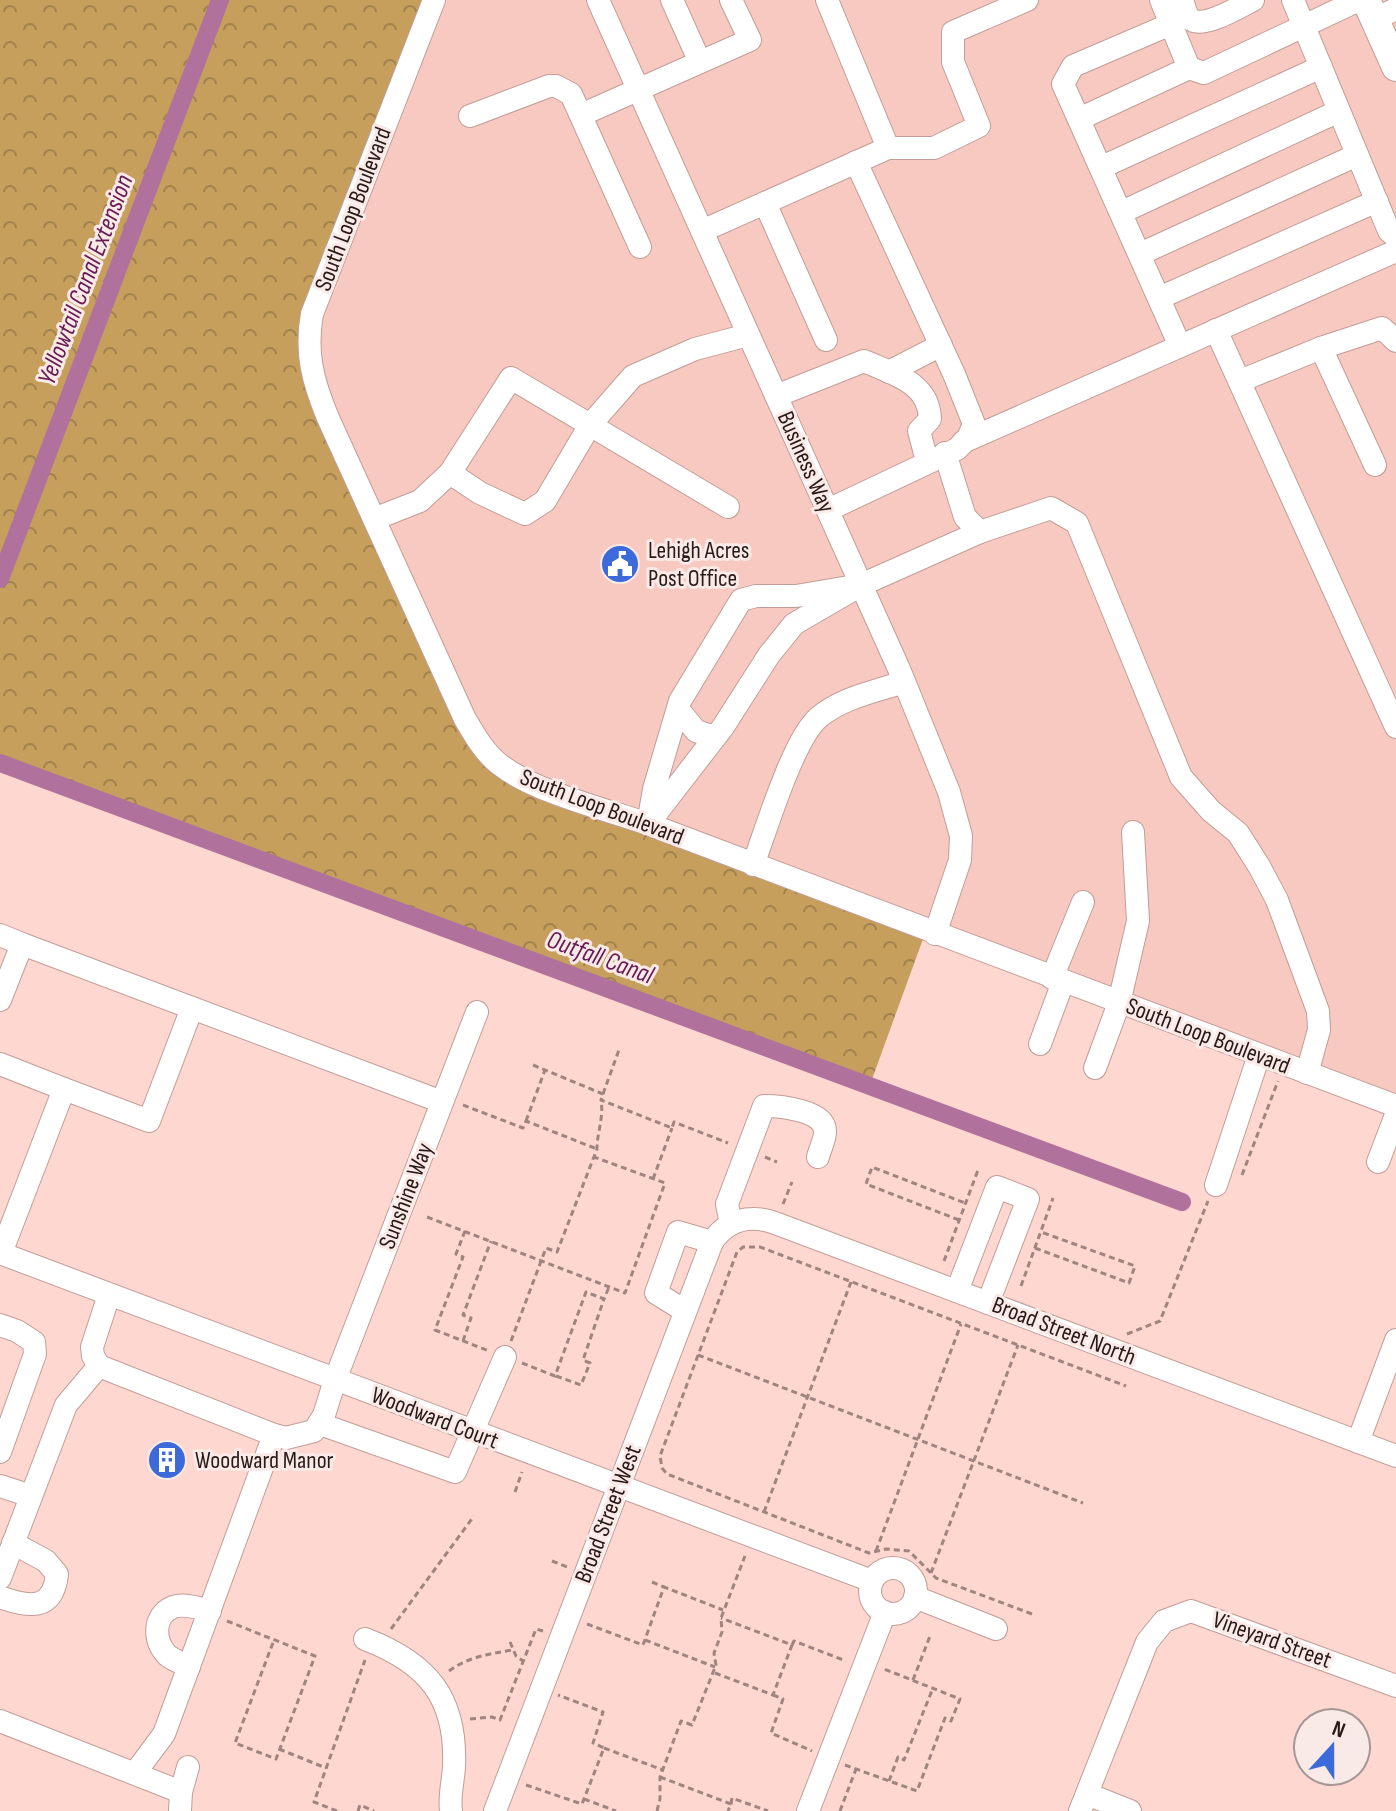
<svg xmlns="http://www.w3.org/2000/svg" width="1396" height="1811" viewBox="0 0 1396 1811" font-family="'Sofia Sans Condensed',sans-serif">
<style>
.built{fill:#f8c9c1}
.forest{fill:url(#forest-crowns)}
.lines{fill:none;stroke-linecap:round;stroke-linejoin:round}
.canal{stroke:#b0729c;stroke-width:18}
.minor-casing{stroke:#c29d97;stroke-width:24}
.major-casing{stroke:#c29d97;stroke-width:30}
.path{stroke:#a08480;stroke-width:3;stroke-dasharray:6 4;stroke-linecap:butt}
.minor{stroke:#fff;stroke-width:22}
.major{stroke:#fff;stroke-width:28}
.labels{text-anchor:middle;dominant-baseline:central;stroke-width:6;stroke-linejoin:round;paint-order:stroke}
.street-label{font-size:24px;fill:#281a18;stroke:#faeae7}
.poi-label{font-size:24px;fill:#281a18;stroke:#faeae7;text-anchor:start}
.water-label{font-size:26px;font-style:italic;fill:#671c54;stroke:#faeae7}
</style>
<defs>
<pattern id="forest-crowns" width="20" height="18" patternUnits="userSpaceOnUse" patternTransform="scale(2)"><rect width="20" height="18" fill="#c69f5d"/><path d="M2 6a3 3 0 1 1 6 0M12 15a3 3 0 1 1 6 0" fill="none" stroke="#a1814c"/></pattern>
</defs>
<rect width="100%" height="100%" fill="#fed7d0"/>
<path class="built" d="M434 0H1396V1106L498 763 328 418 308 336Z"/>
<path class="forest" d="M0 0H426L300 335 474 751 645 832 923 939 871 1082 0 754Z"/>
<g class="lines">
<g class="canal">
<path d="M0 579 220 0"/>
<path d="M0 763 1182 1202"/>
</g>
<defs>
<g id="minor">
<path d="M434 0 312 314C305 353 313 382 328 418L465 719C475 736 484 752 499 764 534 792 605 809 648 824L1396 1106"/>
<path d="M598 0 899 669 949 792 961 836 960 860 935 934"/>
<path d="M672 0 699 60"/>
<path d="M827 0 888 148"/>
<path d="M1161 0 1189 68 1204 73 1359 0"/>
<path d="M1182 0C1184 5 1186 15 1190 19 1202 30 1241 6 1253 0"/>
<path d="M1293 0 1389 231 1396 237"/>
<path d="M1375 19 1396 9"/>
<path d="M1171 24 1073 66 1063 84 1180 346"/>
<path d="M581 115 750 40 731 0"/>
<path d="M470 116 549 86H556L571 94 640 247"/>
<path d="M1079 119 1189 68"/>
<path d="M1102 167 1321 67"/>
<path d="M765 203 826 340"/>
<path d="M1122 212 1339 111"/>
<path d="M702 231 888 148H934L979 126 953 62V32L1027 0"/>
<path d="M1140 254 1357 155"/>
<path d="M1159 298 1377 201"/>
<path d="M1216 330 1396 727"/>
<path d="M1321 348 1375 465"/>
<path d="M889 372 941 345"/>
<path d="M1240 381 1321 348 1382 328 1396 341"/>
<path d="M776 396 864 361C893 374 929 382 930 419L919 431 927 461"/>
<path d="M963 442 1396 251"/>
<path d="M450 473 511 378 728 507"/>
<path d="M828 510 957 449 968 438 974 424 954 374 856 162"/>
<path d="M374 519 420 501 450 473 480 493 525 514 545 501 590 425 633 376 695 349 748 335"/>
<path d="M980 532 1051 508 1077 523 1181 777 1211 811 1238 833 1259 866 1277 900 1318 1011 1319 1030 1307 1073"/>
<path d="M861 585 794 624 769 655 723 727 648 824 654 789 680 701 741 600 756 596H796Z"/>
<path d="M861 585 980 532 965 517 945 453"/>
<path d="M678 709 696 731 714 737"/>
<path d="M753 865C766 830 793 740 818 718 841 698 876 691 904 682"/>
<path d="M0 935 22 944"/>
<path d="M1052 978 1083 902"/>
<path d="M0 1000 22 944 442 1102"/>
<path d="M1040 1044 1063 982"/>
<path d="M0 1064 64 1089 1 1253"/>
<path d="M1095 1068 1119 1003 1138 921 1133 832"/>
<path d="M64 1089 149 1121 192 1008"/>
<path d="M1378 1162 1396 1115"/>
<path d="M1216 1185 1259 1055"/>
<path d="M731 1224 727 1204 764 1106C779 1106 826 1110 825 1132 825 1139 820 1149 818 1157"/>
<path d="M0 1253 872 1581"/>
<path d="M957 1291 997 1187 1028 1199 988 1303"/>
<path d="M109 1295 92 1347 93 1356 99 1366 274 1435 286 1438 314 1431 324 1415 335 1380 477 1012"/>
<path d="M685 1311 656 1293 678 1232 712 1242"/>
<path d="M0 1325 17 1331 34 1342 35 1354 0 1452"/>
<path d="M320 1424 455 1472 505 1357"/>
<path d="M1358 1442 1396 1340"/>
<path d="M0 1486 31 1496"/>
<circle cx="893" cy="1591" r="23"/>
<path d="M0 1578 66 1405 99 1366"/>
<path d="M0 1597C28 1607 53 1612 57 1574L46 1561 13 1543"/>
<path d="M915 1597 996 1629"/>
<path d="M365 1639C428 1663 457 1698 454 1767 453 1782 449 1796 451 1811"/>
<path d="M189 1667C182 1663 173 1660 167 1655 154 1641 152 1616 173 1607 184 1603 199 1608 210 1611"/>
<path d="M0 1721 181 1792"/>
<path d="M135 1773 164 1734 274 1435"/>
<path d="M1087 1794 1130 1811"/>
<path d="M180 1811 181 1792 188 1767"/>
<path d="M495 1811 712 1242C727 1220 750 1214 775 1223L1396 1456"/>
<path d="M808 1811 885 1612"/>
<path d="M1080 1811 1147 1642 1164 1621 1191 1611 1396 1686"/>
</g>
<path id="major" d="M1366 0 1396 67"/>
</defs>
<use href="#minor" class="minor-casing"/>
<use href="#major" class="major-casing"/>
<g class="path">
<path d="M533 1065 603 1094 601 1100 672 1128 674 1122 728 1143"/>
<path d="M603 1094 620 1047"/>
<path d="M463 1105 523 1128 526 1121 597 1149"/>
<path d="M526 1121 545 1070"/>
<path d="M765 1157 777 1162"/>
<path d="M1242 1175 1278 1081"/>
<path d="M653 1179 672 1128"/>
<path d="M783 1204 792 1182"/>
<path d="M427 1217 625 1293 665 1183 594 1157"/>
<path d="M959 1220 866 1184 872 1167 965 1203"/>
<path d="M465 1231 456 1254 463 1257 435 1330 489 1351"/>
<path d="M1035 1248 1129 1283 1135 1266 1041 1232"/>
<path d="M944 1261 978 1170"/>
<path d="M1021 1286 1053 1198"/>
<path d="M1127 1334 1160 1321 1208 1201"/>
<path d="M463 1341 471 1318 463 1315 491 1241"/>
<path d="M511 1341 546 1248 557 1252 597 1149C597 1132 604 1118 601 1100"/>
<path d="M698 1355 1083 1503"/>
<path d="M522 1363 555 1376 586 1292 604 1299 609 1287"/>
<path d="M556 1376 581 1385 590 1363 583 1360 604 1299"/>
<path d="M515 1492 522 1472"/>
<path d="M764 1512 851 1282"/>
<path d="M876 1551 961 1324"/>
<path d="M552 1561 567 1567"/>
<path d="M931 1573 1018 1345"/>
<path d="M652 1582 664 1587"/>
<path d="M1032 1614 936 1578 909 1551 886 1549 869 1553 667 1474 662 1468 660 1456 737 1252 743 1247H760L1126 1386"/>
<path d="M227 1621 315 1656 276 1759 235 1743 274 1640"/>
<path d="M587 1624 643 1645 664 1587 723 1610"/>
<path d="M391 1629 474 1516"/>
<path d="M645 1640 715 1667"/>
<path d="M510 1642 516 1656 523 1661"/>
<path d="M792 1645 794 1641 846 1661"/>
<path d="M449 1671C468 1657 489 1654 512 1650"/>
<path d="M715 1673 773 1695 792 1645 721 1618"/>
<path d="M913 1680 930 1636"/>
<path d="M773 1695 783 1699 771 1733 812 1751"/>
<path d="M470 1719 492 1717 500 1720 536 1629 543 1631"/>
<path d="M604 1748 663 1770"/>
<path d="M279 1749 326 1768"/>
<path d="M845 1765 917 1791 945 1718 951 1721 960 1699 884 1669"/>
<path d="M660 1777 731 1804 728 1811"/>
<path d="M889 1781 898 1757 904 1760 933 1688"/>
<path d="M526 1785 582 1804 604 1748 593 1743 603 1712 558 1695"/>
<path d="M584 1799 616 1811"/>
<path d="M731 1804 732 1798 768 1811"/>
<path d="M337 1811 314 1802 365 1660"/>
<path d="M358 1811 360 1805 374 1811"/>
<path d="M657 1811 660 1799V1777L681 1721 692 1725 716 1665 714 1653 722 1632 721 1618 745 1556"/>
<path d="M840 1811 856 1769"/>
</g>
<use href="#minor" class="minor"/>
<use href="#major" class="major"/>
</g>
<defs>
<symbol id="civic-disc" viewBox="-11 -11 22 22"><circle r="9.5" fill="#3c6adb" stroke="#faeae7"/><path d="M-.6-6.5H3V-4.5H.6V-3L4-1V1h2V6H-6V1h2V-1L-.6-3ZM-1.2 2.5V6h2.4V2.5Z" fill="#fff"/></symbol>
<symbol id="building-disc" viewBox="-11 -11 22 22"><circle r="9.5" fill="#3c6adb" stroke="#faeae7"/><path d="M-4-6H4V6H1V3H-1V6H-4ZM-2.5-4.3h1.7v1.8h-1.7ZM.8-4.3h1.7v1.8H.8ZM-2.5-1h1.7V.8h-1.7ZM.8-1h1.7V.8H.8Z" fill="#fff"/></symbol>
</defs>
<g fill-rule="evenodd">
<use href="#civic-disc" x="598" y="542" width="44" height="44"/>
<use href="#building-disc" x="145" y="1438" width="44" height="44"/>
</g>
<g class="labels">
<g class="street-label">
<text transform="translate(353 209) rotate(-69)">South Loop Boulevard</text>
<text transform="translate(806 462) rotate(66)">Business Way</text>
<text transform="translate(602 807) rotate(21)">South Loop Boulevard</text>
<text transform="translate(1208 1036) rotate(21)">South Loop Boulevard</text>
<text transform="translate(406 1196) rotate(-69)">Sunshine Way</text>
<text transform="translate(1064 1331) rotate(21)">Broad Street North</text>
<text transform="translate(435 1418) rotate(21)">Woodward Court</text>
<text transform="translate(608 1514) rotate(-69)">Broad Street West</text>
<text transform="translate(1272 1640) rotate(20)">Vineyard Street</text>
</g>
<g class="poi-label">
<text x="648" y="550">Lehigh Acres<tspan x="648" dy="28">Post Office</tspan></text>
<text x="195" y="1460">Woodward Manor</text>
</g>
<g class="water-label">
<text transform="translate(86 280) rotate(-69)">Yellowtail Canal Extension</text>
<text transform="translate(600 958) rotate(20)">Outfall Canal</text>
</g>
</g>
<g transform="translate(1332 1747) rotate(21)"><circle r="38" fill="#faeae7" stroke="#a69794" stroke-width="2"/>
<path d="M0-6L14 30L0 20L-14 30Z" fill="#3c6adb"/>
<text y="-12" font-size="22" font-weight="bold" text-anchor="middle" fill="#281a18">N</text>
</g>
</svg>
